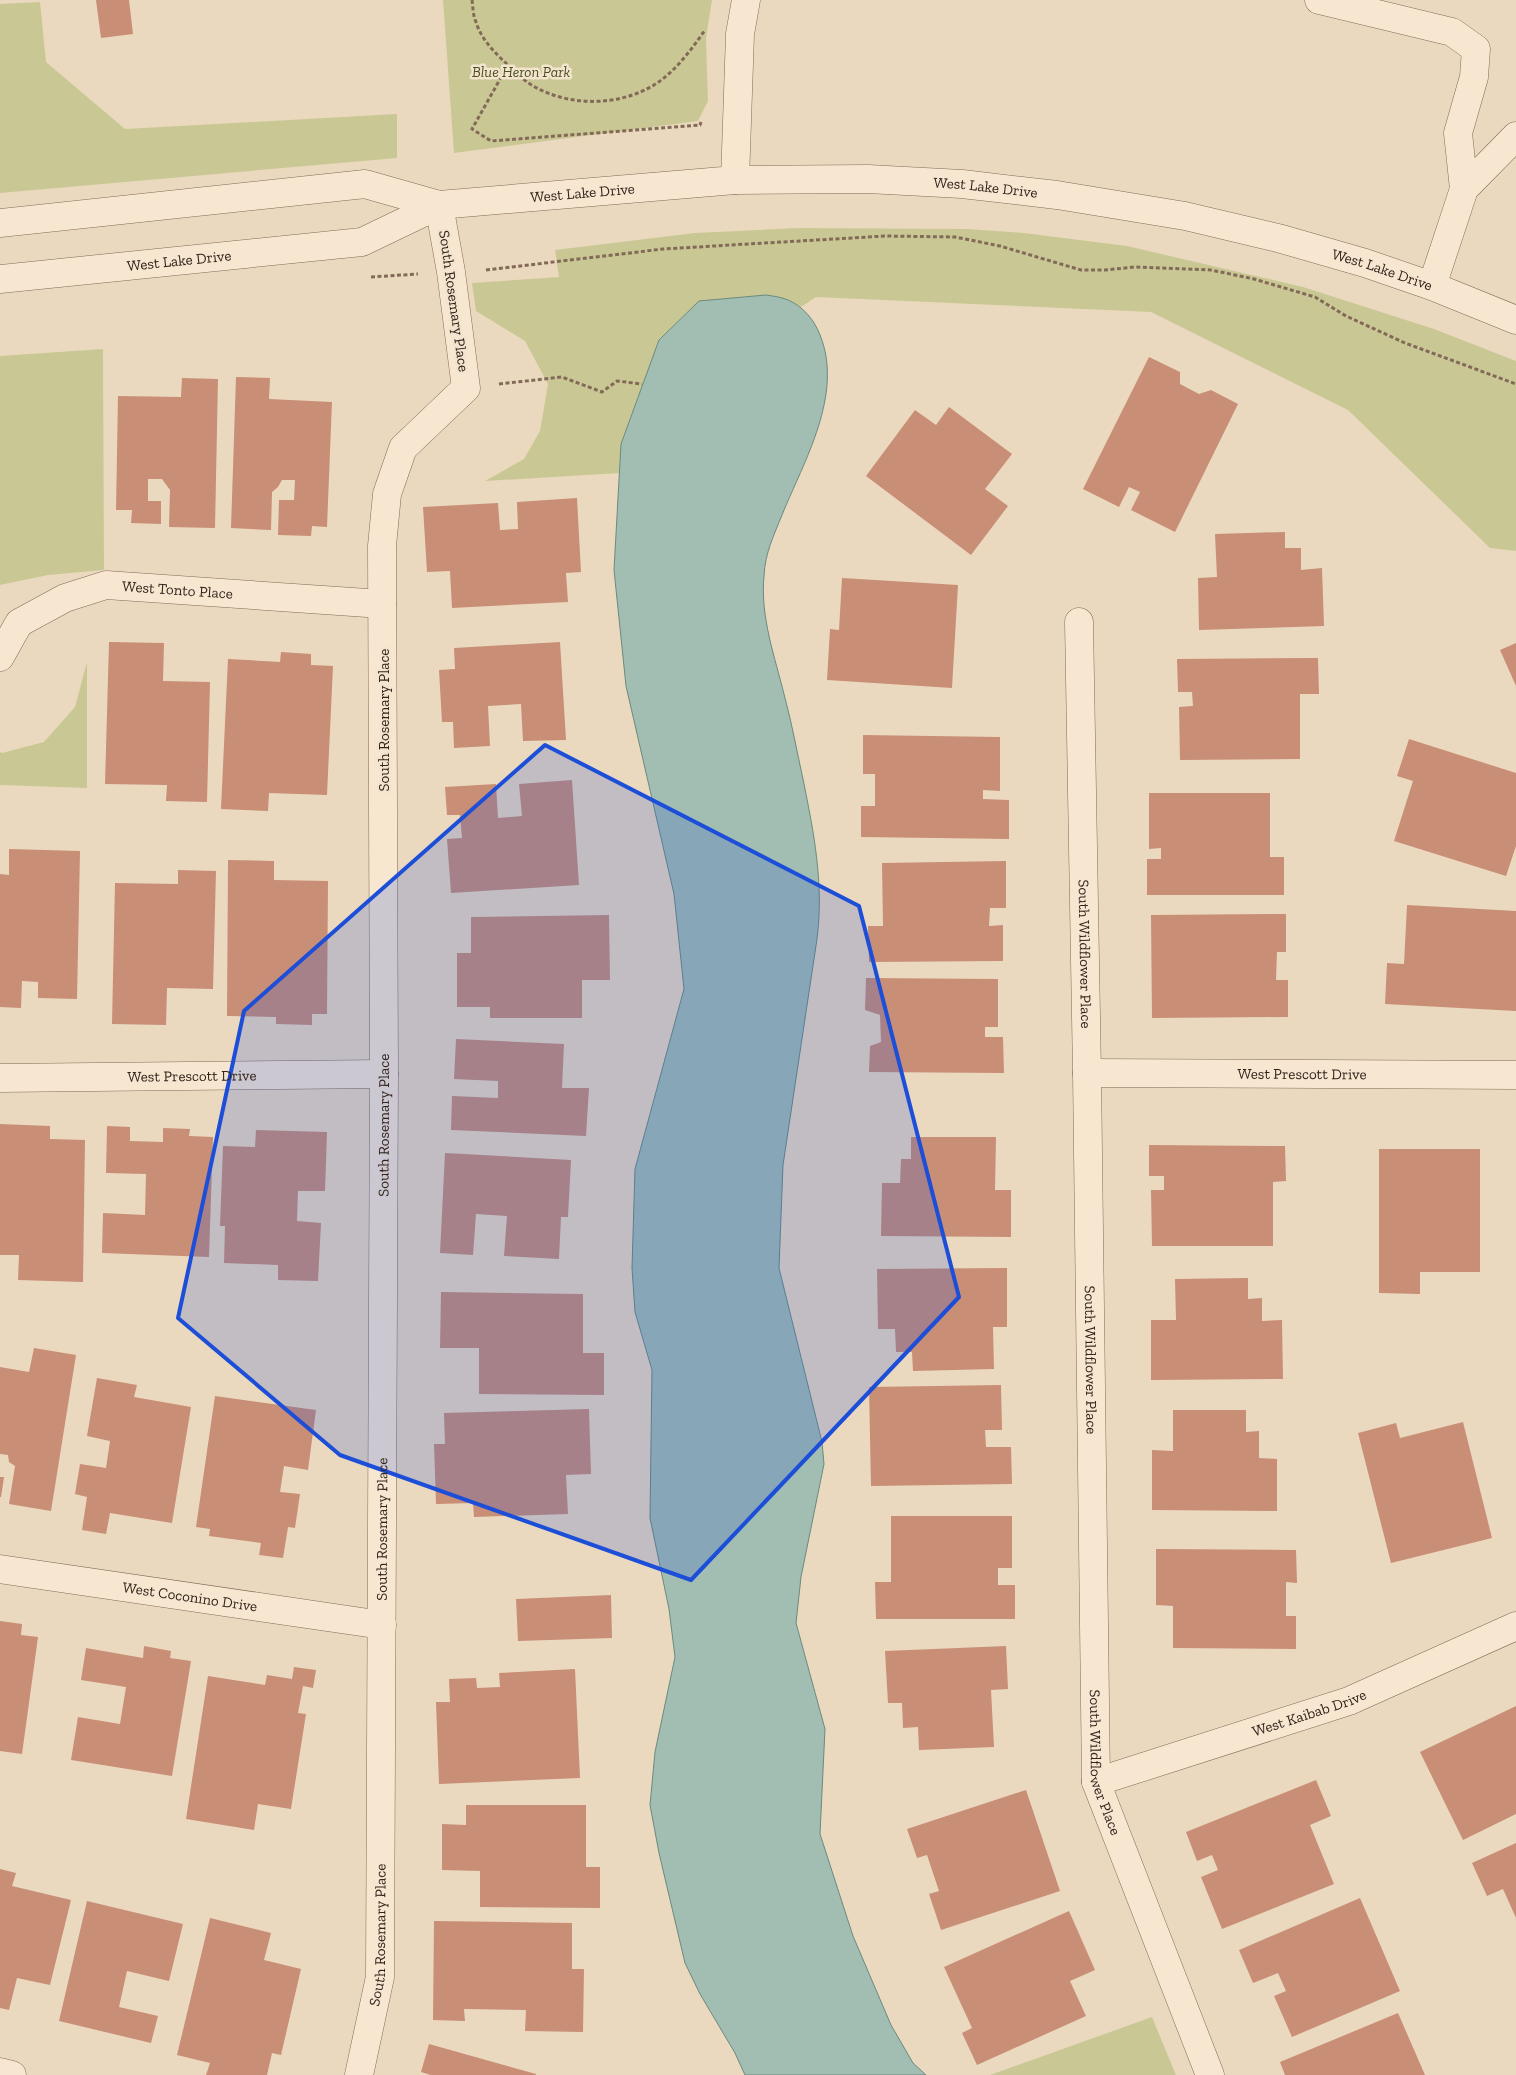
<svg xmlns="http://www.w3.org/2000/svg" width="1516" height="2075" viewBox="0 0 1516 2075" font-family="'Zilla Slab',serif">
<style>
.green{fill:#c9c894}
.water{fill:#a2bdb2;stroke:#6a8a7e}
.building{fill:#c88e76}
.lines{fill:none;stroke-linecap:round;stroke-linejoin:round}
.minor-casing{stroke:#836a58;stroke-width:29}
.path{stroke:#836a58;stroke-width:3;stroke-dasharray:4 2.5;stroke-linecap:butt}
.minor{stroke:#f7e7d1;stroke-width:28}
.marked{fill:#1d4ed8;fill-opacity:0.2;stroke:#1d4ed8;stroke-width:4;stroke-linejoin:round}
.labels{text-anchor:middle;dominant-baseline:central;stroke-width:5;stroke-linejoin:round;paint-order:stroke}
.park-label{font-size:15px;font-style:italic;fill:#494f23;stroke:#f3e4ce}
.street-label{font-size:15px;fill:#33241c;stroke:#f3e4ce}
</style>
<rect width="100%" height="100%" fill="#ebd9bf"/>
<g class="green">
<path d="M443 0H712L706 38 708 101 698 121 454 153Z"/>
<path d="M40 2 46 62 125 129 397 114V158L0 193V4Z"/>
<path d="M798 228 967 229 1024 233 1127 246 1303 287 1434 329 1516 361V551L1490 548 1348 410 1151 312 816 297 801 307 788 300 766 295 699 301 659 340 621 444 620 473 485 481 524 459 540 431 548 384 525 341 476 311 472 283 559 277 555 250 695 233Z"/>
<path d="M103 349 104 570 48 575 0 585V356Z"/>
<path d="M87 662V788L0 785V752L2 753 44 742 75 707Z"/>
<path d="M1152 2017 1176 2075H990Z"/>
</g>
<path class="water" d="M766 295C773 296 781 297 788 300 803 306 815 321 820 335 844 394 804 461 782 515 774 535 765 553 764 576 760 617 775 657 785 698 792 724 797 752 803 779 814 834 824 883 817 939L783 1165 779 1268 822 1442 824 1464 801 1577 796 1623 825 1729 820 1834 853 1936 891 2025 913 2063 926 2075H745L735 2053 700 1994 685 1963 659 1853 650 1805 655 1752 675 1657 669 1609 650 1518 652 1370 635 1312 632 1268 635 1169 684 989 674 894 626 686 614 570 621 444 659 340 699 301Z"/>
<g class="building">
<path d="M96 0H129L133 34 101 38Z"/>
<path d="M1149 357 1180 372V384L1199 394 1211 390 1238 404 1175 532 1131 510 1140 492 1129 487 1119 507 1083 489Z"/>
<path d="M236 377 270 378 269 399 332 402 327 527 312 526 311 536 278 535 279 500H294L295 480H282L278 487 272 492 271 530 231 528Z"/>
<path d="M182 378 218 379 215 528 169 527 170 490 162 479H148V501H161V524L131 523 132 510H116L118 396 181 397Z"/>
<path d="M949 407 1012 454 985 489 1008 506 971 555 866 476 915 410 936 425Z"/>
<path d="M577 498 581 572 566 573 568 602 452 608 450 571 427 572 423 507 498 503 500 530 518 529 517 502Z"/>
<path d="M1285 532V548H1301V570L1322 568 1324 626 1199 630 1198 578 1217 577 1215 534Z"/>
<path d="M842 578 958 585 952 688 827 680 830 629 839 630Z"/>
<path d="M109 642 164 643 163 681 210 682 207 802 166 801 167 785 105 784Z"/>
<path d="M560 642 566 740 523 741 521 704 488 706 490 746 454 748 453 722H442L439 670 455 669 454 648Z"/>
<path d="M1516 643V686L1500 650Z"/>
<path d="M281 652 311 654V665L333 666 327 795 269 793 268 811 221 809 228 659 280 662Z"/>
<path d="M1318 658 1319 694H1300V759L1180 760 1179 707 1193 706 1192 692H1178L1177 659Z"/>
<path d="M863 735 1000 737V791L983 790V799L1009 800V839L861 837V806H875V774H863Z"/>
<path d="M1409 739 1516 773V846L1506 876 1394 841 1413 781 1397 776Z"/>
<path d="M572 780 579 885 451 893 447 839 462 838 460 815H447L445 787 496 784 498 818 522 816 519 784Z"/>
<path d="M1149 793H1270V857H1284V895H1147V859H1161V848L1149 849Z"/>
<path d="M9 849 80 851 77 999 38 998V982L22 981 21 1008 0 1007V874L9 875Z"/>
<path d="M228 860 274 861V880L328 881 327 1014H312V1025L276 1024V1017L227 1016Z"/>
<path d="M1006 861V908H990L989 926 1003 925V961L869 962 868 926H883L882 863Z"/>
<path d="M178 870 216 871 213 989 167 988 166 1025 112 1024 115 883 178 884Z"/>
<path d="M1407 905 1516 911V1011L1385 1004 1387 963 1404 964Z"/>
<path d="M1286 914V952H1277L1276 980H1288V1017L1152 1018 1151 915Z"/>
<path d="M609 915 610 980H582V1018H490V1007H457V953H471V917Z"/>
<path d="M866 978 998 979V1027H985V1037H1003L1004 1073 869 1072 870 1046 881 1042 880 1015 865 1010Z"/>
<path d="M456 1039 564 1044 562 1088H589L586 1136 451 1130 452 1096 498 1098V1081L454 1079Z"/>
<path d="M0 1124 50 1126V1139L85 1140 83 1282 18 1280 19 1255H0Z"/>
<path d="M107 1126 130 1127V1141L163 1142V1128L190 1129 189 1136 213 1137 209 1257 102 1253 103 1213 145 1215 146 1174 106 1173Z"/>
<path d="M256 1130 327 1132 325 1191H298L297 1221 321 1223 318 1281 278 1280V1265L224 1263 225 1226H220L223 1146 255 1147Z"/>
<path d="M911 1137H996L995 1190H1011V1237L881 1236 882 1183H900L901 1159H911Z"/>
<path d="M1149 1145 1285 1146 1286 1181 1273 1182V1246H1152L1151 1190H1164V1176H1149Z"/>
<path d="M1379 1149H1480V1272H1420V1294L1379 1293Z"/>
<path d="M445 1153 571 1160 568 1217H561L559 1259 504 1256 507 1216 476 1214 473 1255 440 1253Z"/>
<path d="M1007 1268V1327H993L994 1369 913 1371 912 1352H896L895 1329H878L877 1269Z"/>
<path d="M1248 1278V1299L1262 1298V1321L1282 1320 1283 1379 1151 1380V1320H1176L1175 1279Z"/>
<path d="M441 1292 583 1294V1353H604V1395L479 1394V1348H440Z"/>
<path d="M34 1348 76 1355 51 1511 9 1504 15 1466 9 1462 8 1455 0 1454V1367L29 1372Z"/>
<path d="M97 1378 137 1385 134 1397 191 1407 172 1523 110 1513 106 1534 82 1530 87 1497 75 1494 80 1464 106 1468 110 1441 87 1436Z"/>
<path d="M1001 1385 1002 1430H985L986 1447H1011L1012 1484 871 1486 869 1387Z"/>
<path d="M215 1396 316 1410 308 1470 284 1466 280 1492 300 1494 295 1528 288 1527 283 1558 259 1555 261 1543 209 1536 210 1529 196 1527Z"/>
<path d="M589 1409 591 1474 566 1475 568 1514 474 1517 473 1503 436 1504 434 1444H445L444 1413Z"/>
<path d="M1173 1410H1246V1432L1259 1431V1458L1277 1459V1511L1152 1510V1450L1173 1451Z"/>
<path d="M1463 1422 1492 1538 1391 1563 1358 1433 1396 1423 1400 1438Z"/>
<path d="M0 1477H4L1 1497H0Z"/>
<path d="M891 1516H1012V1568H998V1585H1015V1619H876L875 1582H891Z"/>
<path d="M1156 1549 1296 1550 1297 1583 1286 1582V1616H1296V1649L1173 1648V1606L1156 1605Z"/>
<path d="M611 1595 612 1638 518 1641 516 1599Z"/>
<path d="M0 1621 22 1624 21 1635 38 1637 22 1754 0 1751Z"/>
<path d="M144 1646 171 1651 170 1658 191 1661 172 1776 71 1760 78 1717 120 1724 126 1687 81 1680 86 1648 143 1658Z"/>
<path d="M1006 1646 1008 1689 991 1690 994 1747 919 1750 918 1727 903 1728 902 1703H888L885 1651Z"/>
<path d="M294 1667 316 1670 313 1688 303 1686 298 1713 306 1714 291 1809 258 1804 254 1830 186 1819 208 1676 265 1685 267 1675 292 1679Z"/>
<path d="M575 1669 580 1778 439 1784 436 1702H450L449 1679 476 1678 477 1688 500 1687 499 1673Z"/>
<path d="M1516 1706V1814L1463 1840 1420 1752Z"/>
<path d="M1316 1780 1331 1816 1310 1825 1334 1884 1222 1929 1201 1877 1218 1870 1212 1855 1197 1861 1186 1832Z"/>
<path d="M1026 1790 1060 1891 941 1930 929 1894 939 1891 927 1855 917 1858 907 1829Z"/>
<path d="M466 1805H586V1867H600V1908L480 1907V1871L442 1870V1824L466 1825Z"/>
<path d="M1516 1843V1918L1503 1889 1487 1896 1472 1863Z"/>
<path d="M0 1869 16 1873 12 1886 71 1900 50 1985 17 1978 9 2010 0 2008Z"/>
<path d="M1360 1898 1400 1991 1292 2037 1274 1996 1286 1991 1278 1973 1253 1983 1239 1950Z"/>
<path d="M87 1901 183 1924 169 1981 127 1971 119 2007 158 2016 151 2043 59 2021Z"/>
<path d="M1069 1911 1095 1970 1070 1981 1086 2016 977 2065 962 2033 972 2028 944 1967Z"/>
<path d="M210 1918 271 1933 264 1960 301 1969 281 2055 272 2053 267 2075H206L210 2063 177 2055Z"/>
<path d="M434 1921 572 1923V1969H584L583 2032 525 2031 526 2010 464 2009 465 2021 433 2020Z"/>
<path d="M1398 2013 1425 2075H1285L1280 2062Z"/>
<path d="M429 2044 536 2074V2075H431L421 2072Z"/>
</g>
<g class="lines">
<defs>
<g id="minor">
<path d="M1319 0 1452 32 1476 49 1474 77 1458 133 1464 189"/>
<path d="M735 180 740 34 746 0"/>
<path id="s1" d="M0 223 365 184 439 205 735 180 868 179 962 184 1057 195 1185 216 1278 238 1365 263 1432 286 1516 320"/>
<path id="s2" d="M0 279 362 242 439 205"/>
<path d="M1432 286 1464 189 1516 136"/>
<path id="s3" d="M1079 622 1087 1073 1096 1782 1210 2075"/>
<path id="s4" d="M0 657 19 623 65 598 106 585 382 604"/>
<path id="s5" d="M1087 1073 1516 1075"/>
<path id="s6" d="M0 1078 384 1074"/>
<path id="s7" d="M0 1569 382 1625"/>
<path id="s8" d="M1096 1782 1349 1701 1516 1626"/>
<path d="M0 2072 12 2075"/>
<path id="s9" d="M359 2075 380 1977 384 1074 382 546 387 494 403 448 466 388 451 272 439 205"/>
</g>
</defs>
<use href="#minor" class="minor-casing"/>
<g class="path">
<path d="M472 0C473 7 473 16 476 22 481 39 495 53 507 64 515 71 522 79 530 84 566 107 618 107 654 85 675 72 691 50 705 30"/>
<path d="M508 65 472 129 491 141 700 125 701 122"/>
<path d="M486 270 663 249 885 236 955 237 1000 246 1081 270H1105L1135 267 1211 270 1254 279 1315 297 1346 316 1405 343 1516 384"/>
<path d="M371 277 418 274"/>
<path d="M499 384 562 377 602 392 617 381 642 384"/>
</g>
<use href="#minor" class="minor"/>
</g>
<path class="marked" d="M545 745 859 906 959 1297 691 1580 340 1455 178 1318 244 1011Z"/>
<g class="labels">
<g class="park-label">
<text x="521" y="72">Blue Heron Park</text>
</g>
<g class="street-label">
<text stroke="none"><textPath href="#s1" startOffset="992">West Lake Drive</textPath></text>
<text stroke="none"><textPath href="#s1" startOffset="588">West Lake Drive</textPath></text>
<text stroke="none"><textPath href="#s2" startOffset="180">West Lake Drive</textPath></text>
<text stroke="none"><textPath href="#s1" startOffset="1398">West Lake Drive</textPath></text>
<text transform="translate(454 301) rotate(82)">South Rosemary Place</text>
<text stroke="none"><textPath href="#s4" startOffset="206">West Tonto Place</textPath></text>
<text transform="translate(384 720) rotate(-90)">South Rosemary Place</text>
<text stroke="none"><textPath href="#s3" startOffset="332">South Wildflower Place</textPath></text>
<text stroke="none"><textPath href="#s5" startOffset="215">West Prescott Drive</textPath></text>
<text stroke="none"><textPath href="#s6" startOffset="192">West Prescott Drive</textPath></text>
<text stroke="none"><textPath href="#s9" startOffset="952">South Rosemary Place</textPath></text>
<text stroke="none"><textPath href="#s3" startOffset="738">South Wildflower Place</textPath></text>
<text stroke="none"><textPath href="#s9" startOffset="548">South Rosemary Place</textPath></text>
<text stroke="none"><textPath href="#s7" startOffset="192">West Coconino Drive</textPath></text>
<text stroke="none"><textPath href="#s8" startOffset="224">West Kaibab Drive</textPath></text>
<text stroke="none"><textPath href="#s3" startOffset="1142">South Wildflower Place</textPath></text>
<text stroke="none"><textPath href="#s9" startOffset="142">South Rosemary Place</textPath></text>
</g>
</g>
</svg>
